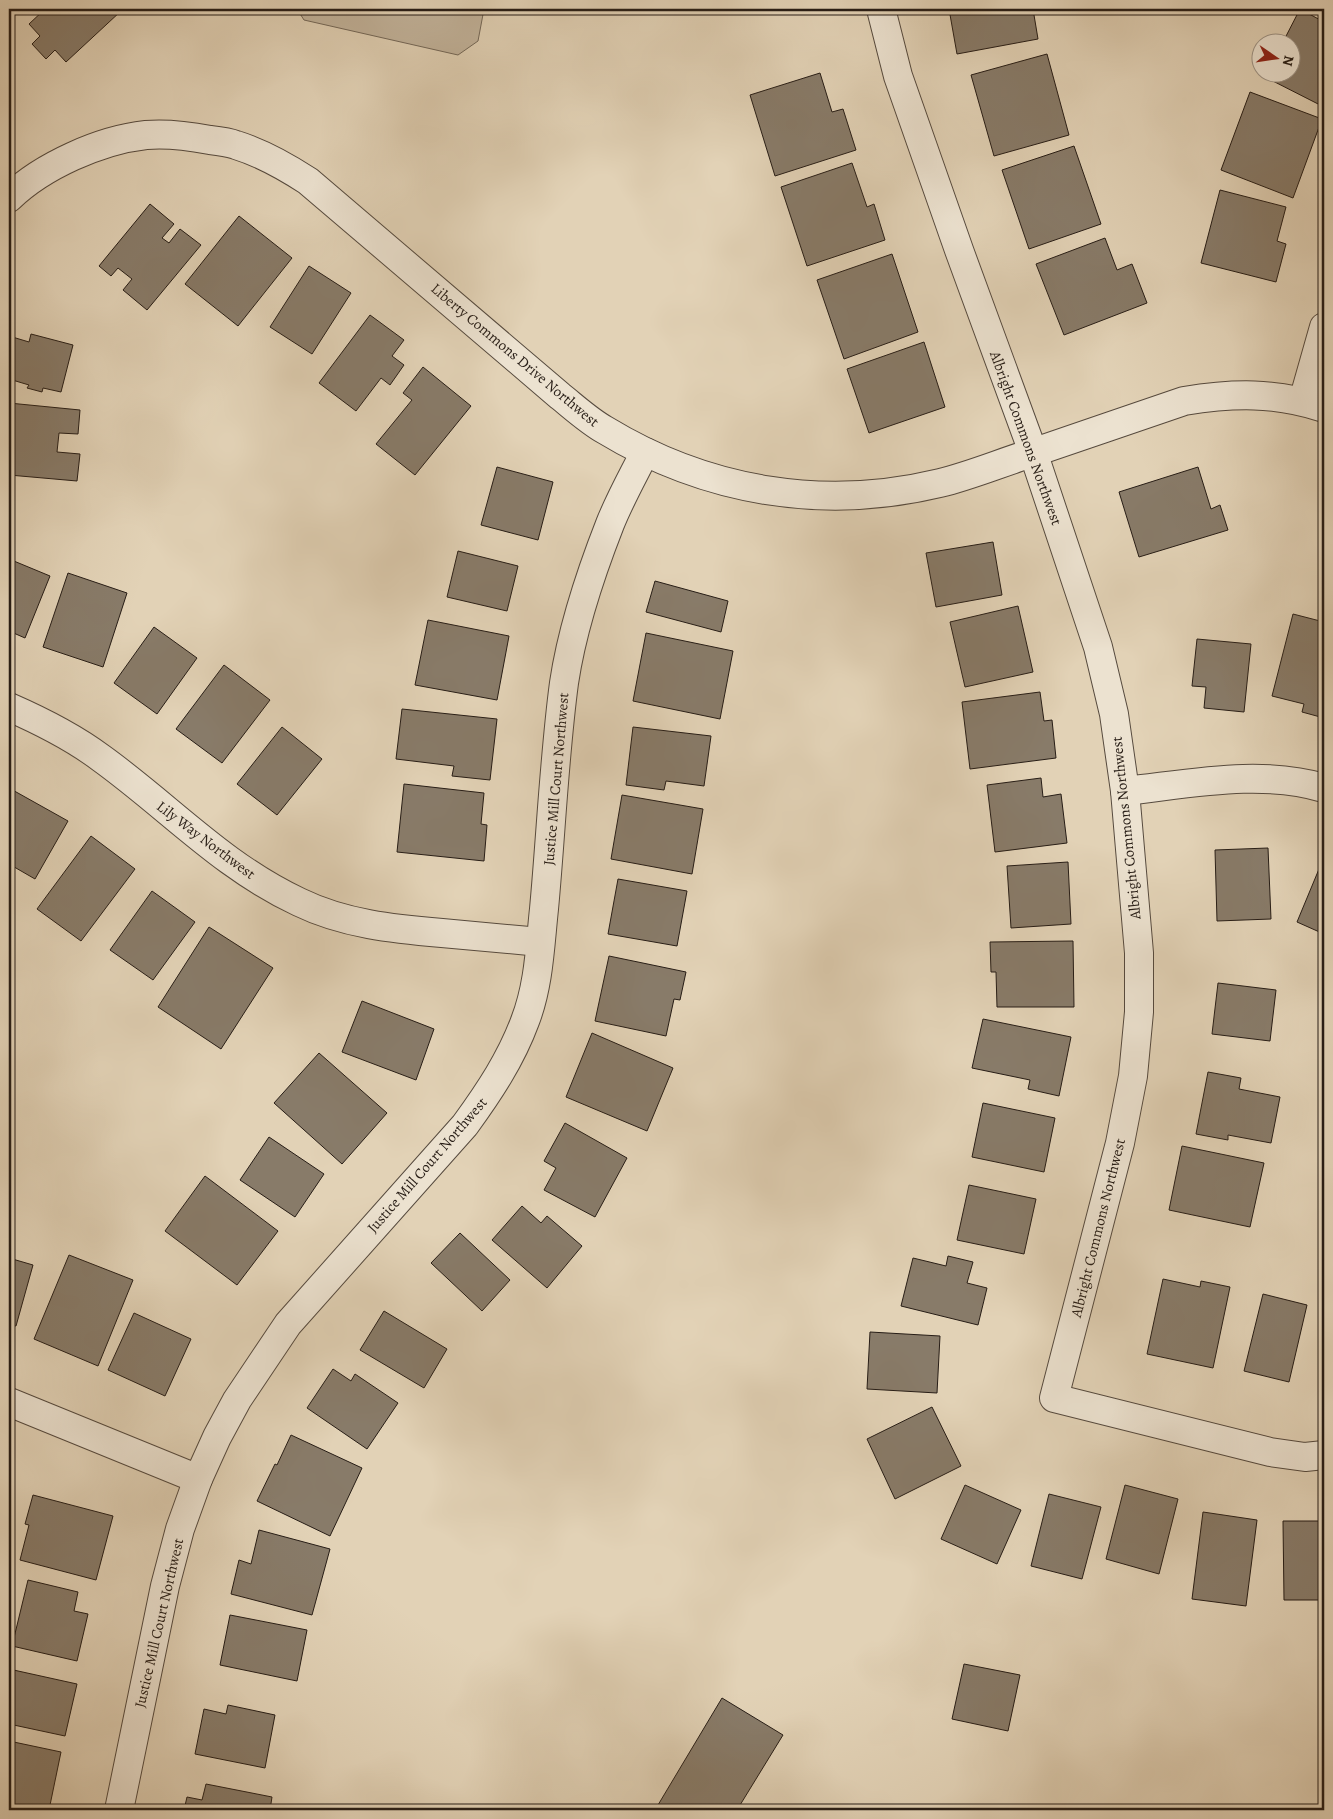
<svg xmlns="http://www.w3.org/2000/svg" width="1333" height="1819" viewBox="0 0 1333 1819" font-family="Alegreya,serif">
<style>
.green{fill:#c2b39b;stroke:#746858}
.building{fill:#887b69;stroke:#271d16}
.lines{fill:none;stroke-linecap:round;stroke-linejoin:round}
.minor-casing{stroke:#564a3e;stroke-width:30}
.minor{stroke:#ece2d0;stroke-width:28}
.labels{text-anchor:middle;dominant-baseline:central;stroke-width:4.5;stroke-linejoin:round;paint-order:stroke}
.street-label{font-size:15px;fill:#271d16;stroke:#ece2d0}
</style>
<rect width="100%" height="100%" fill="#e2d2b6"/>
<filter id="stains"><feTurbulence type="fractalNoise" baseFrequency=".004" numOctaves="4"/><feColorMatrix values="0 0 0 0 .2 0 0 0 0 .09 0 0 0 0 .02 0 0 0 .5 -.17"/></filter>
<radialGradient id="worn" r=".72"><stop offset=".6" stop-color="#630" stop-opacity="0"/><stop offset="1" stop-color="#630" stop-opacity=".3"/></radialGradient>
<path class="green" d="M297 9H484L478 41 458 55 304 20Z"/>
<g class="building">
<path d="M45 9H119L121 11 66 62 55 50 46 59 32 44 40 36 29 24Z"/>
<path d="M949 9H1033L1038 39 957 54Z"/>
<path d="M1300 9 1324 22V107L1265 77 1268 72H1290V42H1283Z"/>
<path d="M1047 54 1069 135 994 156 971 75Z"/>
<path d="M820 73 832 112 843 109 856 150 775 176 750 95Z"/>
<path d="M1250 92 1322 119 1293 198 1221 170Z"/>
<path d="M1074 146 1101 224 1029 249 1002 170Z"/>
<path d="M852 163 867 207 874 204 885 240 807 266 781 187Z"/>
<path d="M1220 190 1286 207 1277 241 1286 244 1276 282 1201 263Z"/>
<path d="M150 204 174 224 162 238 169 243 180 229 201 245 147 310 123 290 132 279 118 268 111 276 99 266Z"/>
<path d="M239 216 292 258 238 326 185 284Z"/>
<path d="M1105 238 1117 270 1132 264 1147 303 1064 335 1036 264Z"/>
<path d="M892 254 918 332 844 359 817 280Z"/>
<path d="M309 266 351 293 312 354 270 327Z"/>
<path d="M370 315 404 340 392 356 404 365 390 385 381 378 356 411 319 383Z"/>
<path d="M31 334 73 345 61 392 43 388 42 392 27 388 29 385 9 379V336L29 342Z"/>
<path d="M924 342 945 407 869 433 847 369Z"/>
<path d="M423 367 471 406 415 475 376 444 412 400 403 393Z"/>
<path d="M9 403 80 410 78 434 59 433 57 452 80 454 77 481 9 475V433H13V430L9 429Z"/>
<path d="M497 467 553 482 538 540 481 525Z"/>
<path d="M1198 467 1211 509 1220 505 1228 530 1139 557 1119 492Z"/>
<path d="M993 542 1002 595 936 607 926 553Z"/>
<path d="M458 551 518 566 507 611 447 597Z"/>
<path d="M9 559 50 576 25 638 9 631Z"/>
<path d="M68 573 127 593 103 667 43 647Z"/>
<path d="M655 581 728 601 721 632 646 612Z"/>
<path d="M1018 606 1033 672 965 687 950 622Z"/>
<path d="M1293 614 1324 622V718L1302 712 1304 704 1272 696Z"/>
<path d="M428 620 509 636 497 700 415 685Z"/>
<path d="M154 627 197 658 157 714 114 683Z"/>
<path d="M646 633 733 651 720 719 633 701Z"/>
<path d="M1197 639 1251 644 1244 712 1204 708 1206 687 1192 686Z"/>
<path d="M224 665 270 700 222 763 176 729Z"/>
<path d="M1040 692 1044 721 1052 720 1056 758 970 769 962 702Z"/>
<path d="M402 709 497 719 490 780 452 776 454 766 396 759Z"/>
<path d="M282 727 322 759 277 815 237 784Z"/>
<path d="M633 727 711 736 704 786 666 781 664 790 626 785Z"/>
<path d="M1041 778 1043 797 1061 794 1067 843 995 852 987 785Z"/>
<path d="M404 784 484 793 481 824 487 825 484 861 397 852Z"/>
<path d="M9 788 68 821 35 879 9 864Z"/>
<path d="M622 795 703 809 692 874 611 859Z"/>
<path d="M91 836 135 869 81 941 37 909Z"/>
<path d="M1268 848 1271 919 1217 921 1215 850Z"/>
<path d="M1324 857V934L1297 922Z"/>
<path d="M1068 862 1071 924 1011 928 1007 866Z"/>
<path d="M618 879 687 891 677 946 608 934Z"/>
<path d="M152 891 195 922 153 980 110 950Z"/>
<path d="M209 927 273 968 221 1049 158 1007Z"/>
<path d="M1073 941 1074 1007H997L996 972H991L990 942Z"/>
<path d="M609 956 686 972 680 1000 674 999 666 1036 595 1021Z"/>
<path d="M1218 983 1276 990 1270 1041 1212 1034Z"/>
<path d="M362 1001 434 1029 416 1080 342 1052Z"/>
<path d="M983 1019 1071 1037 1059 1096 1028 1089 1030 1080 972 1068Z"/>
<path d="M592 1033 673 1068 647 1131 566 1097Z"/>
<path d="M319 1053 387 1113 342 1164 274 1103Z"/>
<path d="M1208 1072 1241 1078 1239 1089 1280 1097 1271 1143 1228 1135V1140L1196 1134Z"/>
<path d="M983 1103 1055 1118 1044 1172 972 1157Z"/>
<path d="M565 1123 627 1158 595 1217 544 1190 556 1168 544 1161Z"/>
<path d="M269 1137 324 1174 295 1217 240 1180Z"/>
<path d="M1182 1146 1264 1163 1250 1227 1169 1210Z"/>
<path d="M205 1176 278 1231 237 1285 165 1231Z"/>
<path d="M969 1185 1036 1199 1024 1254 957 1240Z"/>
<path d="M522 1206 541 1223 547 1216 582 1246 547 1288 492 1240Z"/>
<path d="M460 1233 510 1280 482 1311 431 1263Z"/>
<path d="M69 1255 133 1280 98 1366 34 1339Z"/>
<path d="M948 1256 973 1262 967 1283 987 1288 978 1325 901 1306 913 1258 946 1266Z"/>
<path d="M9 1258 33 1265 16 1326 9 1325Z"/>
<path d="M1163 1279 1200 1287 1201 1281 1230 1287 1213 1368 1147 1354Z"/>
<path d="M1263 1294 1307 1305 1289 1382 1244 1371Z"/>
<path d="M384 1311 447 1349 424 1388 360 1350Z"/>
<path d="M134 1313 191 1339 165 1396 108 1370Z"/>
<path d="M870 1332 940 1336 937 1393 867 1389Z"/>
<path d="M333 1369 351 1381 355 1374 398 1403 367 1449 307 1408Z"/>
<path d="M932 1407 961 1466 895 1499 867 1439Z"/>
<path d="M291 1435 362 1468 330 1536 257 1501 275 1464 277 1465Z"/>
<path d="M965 1485 1021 1510 997 1564 941 1539Z"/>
<path d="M1125 1485 1178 1499 1159 1574 1106 1559Z"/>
<path d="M1049 1494 1101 1507 1082 1579 1031 1566Z"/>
<path d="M33 1495 113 1516 96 1580 20 1560 29 1525 25 1524Z"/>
<path d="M1203 1512 1257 1520 1246 1606 1192 1599Z"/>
<path d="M1283 1521H1324V1600H1284Z"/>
<path d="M259 1530 330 1549 312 1615 231 1594 239 1560 251 1564Z"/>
<path d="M28 1580 78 1592 74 1611 88 1614 77 1661 12 1646Z"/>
<path d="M230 1615 307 1630 297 1681 220 1665Z"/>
<path d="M964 1664 1020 1675 1008 1731 952 1719Z"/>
<path d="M9 1669 77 1684 65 1736 9 1724Z"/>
<path d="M722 1698 783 1735 737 1810H655Z"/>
<path d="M228 1705 275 1715 265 1768 195 1754 204 1709 226 1714Z"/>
<path d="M9 1741 61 1752 49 1810H9Z"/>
<path d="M206 1784 272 1797 270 1810H184L187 1797 202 1800Z"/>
</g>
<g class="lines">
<defs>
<g id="minor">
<path d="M881 9 898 76 959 250 1033 452 1098 647 1114 714 1125 791 1139 953V1012L1133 1076 1120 1143 1054 1398 1270 1452 1305 1457 1324 1455"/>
<path d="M9 198C42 166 100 140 146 135 167 133 189 136 210 140 219 141 228 142 236 145 262 153 285 166 308 181L560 396C575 408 589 421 605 430 707 492 824 511 940 483 969 476 998 464 1026 455 1079 437 1131 419 1184 401 1234 393 1275 392 1324 408"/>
<path d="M1303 401 1324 327"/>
<path d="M9 707C41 721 73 737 101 758 169 807 222 866 299 902 344 924 394 929 442 933 475 936 508 939 540 942"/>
<path d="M1125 791C1190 784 1260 769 1324 788"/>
<path d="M9 1402 198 1479"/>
<path d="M119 1810 165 1586 180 1529 198 1479 217 1437 237 1400 288 1324 465 1125C489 1092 511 1059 525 1021 539 985 540 946 544 909 551 834 554 758 564 683 572 629 590 575 610 524 620 499 633 476 645 452"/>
</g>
</defs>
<use href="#minor" class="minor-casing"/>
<use href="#minor" class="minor"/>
</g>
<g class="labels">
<g class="street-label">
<text transform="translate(515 355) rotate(40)">Liberty Commons Drive Northwest</text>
<text transform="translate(1026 438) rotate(70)">Albright Commons Northwest</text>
<text transform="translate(556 779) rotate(-85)">Justice Mill Court Northwest</text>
<text transform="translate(1126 828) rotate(-96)">Albright Commons Northwest</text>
<text transform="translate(206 840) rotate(37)">Lily Way Northwest</text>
<text transform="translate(427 1165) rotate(-49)">Justice Mill Court Northwest</text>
<text transform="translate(1098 1228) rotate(-76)">Albright Commons Northwest</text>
<text transform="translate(159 1623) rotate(-77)">Justice Mill Court Northwest</text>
</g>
</g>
<rect width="1333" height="1819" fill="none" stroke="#e2d2b6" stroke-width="30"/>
<rect x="10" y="10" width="1313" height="1799" fill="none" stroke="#271d16" stroke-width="2.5"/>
<rect x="15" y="15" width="1303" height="1789" fill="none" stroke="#271d16"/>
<g transform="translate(1276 58) rotate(103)"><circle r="24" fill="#ece2d0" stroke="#9d9386"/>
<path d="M0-4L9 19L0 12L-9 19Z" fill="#8f2418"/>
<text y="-8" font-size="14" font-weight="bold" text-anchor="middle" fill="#271d16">N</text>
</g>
<rect width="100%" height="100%" filter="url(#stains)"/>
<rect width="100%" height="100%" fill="url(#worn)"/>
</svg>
